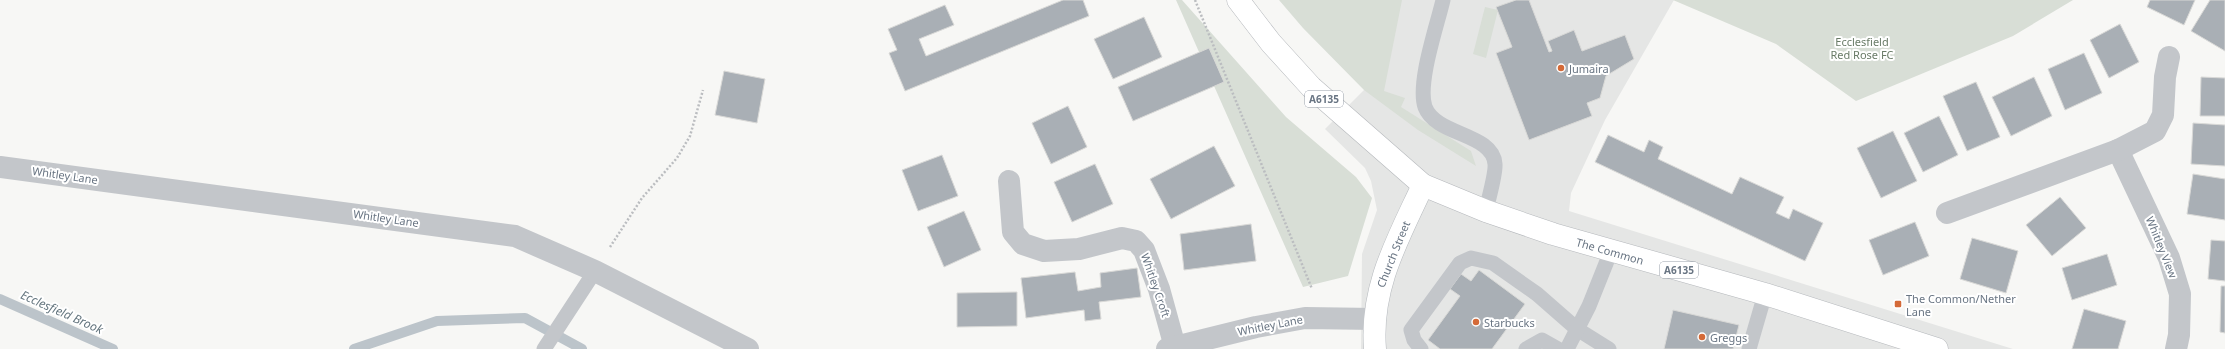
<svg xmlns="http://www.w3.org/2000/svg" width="2225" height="349" viewBox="0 0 2225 349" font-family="'Noto Sans',sans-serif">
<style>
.built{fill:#e5e6e5}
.green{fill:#d8ded6}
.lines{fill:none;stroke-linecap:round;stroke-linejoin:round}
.stream{stroke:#bcc4ca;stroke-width:10}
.building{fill:#a9afb5;stroke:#d9d9d7}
.secondary-casing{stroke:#b6babe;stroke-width:23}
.primary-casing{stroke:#b5b8bc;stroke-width:23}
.path{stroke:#bbbdc0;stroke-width:2.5;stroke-dasharray:2 2;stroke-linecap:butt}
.service{stroke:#c3c6ca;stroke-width:15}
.minor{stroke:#c3c6ca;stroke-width:22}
.secondary{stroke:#fff;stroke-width:22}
.primary{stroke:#fff;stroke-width:22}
.poi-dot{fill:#d46a38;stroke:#fff;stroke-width:1.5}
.labels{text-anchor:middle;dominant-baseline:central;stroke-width:4;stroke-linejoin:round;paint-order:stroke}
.shield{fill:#fff;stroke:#969ea8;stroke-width:1}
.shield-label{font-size:10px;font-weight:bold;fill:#697583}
.park-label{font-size:11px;fill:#697b67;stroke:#fff}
.poi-label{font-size:11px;fill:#697583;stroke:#fff;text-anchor:start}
.street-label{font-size:11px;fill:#697583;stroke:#fff}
.water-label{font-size:12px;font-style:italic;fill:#65767f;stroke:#fff}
</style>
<rect width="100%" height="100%" fill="#f7f7f5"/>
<path class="built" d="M1384 0H1674L1605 120 1571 193 1569 211 2013 349H1361L1362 254 1377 210 1371 181 1365 168 1325 129 1364 90Z"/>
<g class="green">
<path d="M1176 0H1182L1286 117 1356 177 1372 198 1348 276 1303 287Z"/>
<path d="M1279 0H1402L1384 91 1405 98 1401 107 1471 151 1476 166 1418 130 1364 90 1303 28Z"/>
<path d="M1673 0H2073L2013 36 1856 101 1776 44Z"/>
<path d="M1485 7 1498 10 1486 58 1473 54Z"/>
</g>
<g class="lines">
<g class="stream">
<path d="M0 299 113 349"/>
<path d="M354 349 437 321 525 318 582 349"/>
</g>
</g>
<g class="building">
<path d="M1063 0H1083L1089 16 905 91 889 53 897 50 888 29 945 5 954 25 919 39 926 56Z"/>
<path d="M1516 0H1529L1549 52 1552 51 1548 41 1574 30 1582 51 1625 35 1634 59 1606 76 1600 98 1587 103 1592 116 1529 140 1496 53 1512 47 1496 7Z"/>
<path d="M2150 0H2195L2184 25 2147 7Z"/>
<path d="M2210 0H2225V51L2191 31Z"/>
<path d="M1144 17 1162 57 1113 79 1094 39Z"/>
<path d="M2120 24 2139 62 2109 78 2090 40Z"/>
<path d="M1209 48 1224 82 1133 121 1118 87Z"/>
<path d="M2084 53 2102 93 2065 110 2048 69Z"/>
<path d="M724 71 765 79 757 123 715 115Z"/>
<path d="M2034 77 2052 116 2011 136 1992 97Z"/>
<path d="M2201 77 2225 78V116H2200Z"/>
<path d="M1976 82 2000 137 1967 151 1943 96Z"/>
<path d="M1068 106 1087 147 1051 164 1032 123Z"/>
<path d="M1939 116 1958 155 1923 172 1904 133Z"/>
<path d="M2193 123 2225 125V166L2191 164Z"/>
<path d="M1893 131 1917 181 1881 198 1857 148Z"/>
<path d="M1608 135 1644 152 1649 140 1663 147 1658 159 1732 194 1740 177 1784 197 1776 213 1789 219 1793 209 1823 223 1805 261 1595 162Z"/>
<path d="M1214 146 1235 186 1171 219 1150 179Z"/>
<path d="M942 155 958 196 918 211 902 170Z"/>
<path d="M1095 164 1113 204 1072 222 1054 182Z"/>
<path d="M2193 174 2225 179V220L2187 214Z"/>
<path d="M2060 197 2086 228 2052 256 2026 225Z"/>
<path d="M964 211 981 250 944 267 927 227Z"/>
<path d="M1915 222 1929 256 1883 275 1869 240Z"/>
<path d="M1251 224 1256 261 1184 270 1180 234Z"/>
<path d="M1972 238 2018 251 2006 293 1960 279Z"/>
<path d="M2211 240 2225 241V281L2208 279Z"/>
<path d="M2107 254 2117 285 2072 300 2062 268Z"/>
<path d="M1137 268 1141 297 1099 302 1101 319 1085 321 1084 310 1026 318 1021 278 1075 272 1078 291 1101 287 1100 273Z"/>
<path d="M1479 270 1525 304 1492 349H1440L1428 340 1460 296 1450 289 1461 274 1471 281Z"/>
<path d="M2221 286H2225V333L2220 332Z"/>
<path d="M1017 292V326L957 327V293Z"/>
<path d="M2084 309 2126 321 2118 349H2072Z"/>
<path d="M1673 310 1739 325 1733 349H1664Z"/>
</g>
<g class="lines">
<defs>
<path id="secondary" d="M1375 349C1370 287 1398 239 1423 185"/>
<path id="primary" d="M1238 0 1271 43 1311 87 1423 185 1486 211 1553 234 1765 294 1937 349"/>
</defs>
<use href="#secondary" class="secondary-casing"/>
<use href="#primary" class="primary-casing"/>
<g class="path">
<path d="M1195 0 1312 289"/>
<path d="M610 247 642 198 677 158 690 136 703 90"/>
</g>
<g class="service">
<path d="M1443 0C1437 26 1417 83 1425 107 1436 136 1493 133 1495 164 1496 174 1488 200 1486 211"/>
<path d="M544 349 595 271"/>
<path d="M1421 349 1414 340 1411 330 1460 263 1471 258 1493 263 1537 294 1577 329 1609 349"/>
<path d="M1526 349 1542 340 1558 349"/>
<path d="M1567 349 1589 306 1611 251"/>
<path d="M1749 349 1765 294"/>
</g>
<g class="minor">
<path d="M2118 150 2169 258 2180 294 2179 335 2176 349"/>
<path d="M0 167 515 236 595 271 748 349"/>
<path d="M1009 181 1013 232 1023 244 1044 251 1079 249 1122 238 1136 241 1144 250 1159 289 1175 347"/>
<path d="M1947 213 2118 150 2155 131 2163 115 2165 77 2169 57"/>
<path d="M1167 349 1256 327 1305 318 1375 319"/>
</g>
<use href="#secondary" class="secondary"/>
<use href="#primary" class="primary"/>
</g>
<g class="poi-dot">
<circle cx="1561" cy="68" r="4"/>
<rect x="1894" y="300" width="8" height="8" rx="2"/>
<circle cx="1476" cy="322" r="4"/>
<circle cx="1702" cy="337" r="4"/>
</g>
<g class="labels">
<g class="shield">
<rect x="1305" y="91" width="38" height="16" rx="3"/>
<rect x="1660" y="262" width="38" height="16" rx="3"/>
</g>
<g class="shield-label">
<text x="1324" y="99">A6135</text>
<text x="1679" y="270">A6135</text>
</g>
<g class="park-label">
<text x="1862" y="41">Ecclesfield<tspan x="1862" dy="13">Red Rose FC</tspan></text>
</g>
<g class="poi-label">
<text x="1569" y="68">Jumaira</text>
<text x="1906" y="298">The Common/Nether<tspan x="1906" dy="13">Lane</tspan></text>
<text x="1484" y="322">Starbucks</text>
<text x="1710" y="337">Greggs</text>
</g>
<g class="street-label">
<text transform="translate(65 175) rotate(8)">Whitley Lane</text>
<text transform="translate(386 218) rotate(8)">Whitley Lane</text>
<text transform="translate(2162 247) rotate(68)">Whitley View</text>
<text transform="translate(1610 251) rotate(16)">The Common</text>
<text transform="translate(1393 254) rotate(-68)">Church Street</text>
<text transform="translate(1156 285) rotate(71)">Whitley Croft</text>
<text transform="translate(1270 325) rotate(-11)">Whitley Lane</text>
</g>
<g class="water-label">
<text transform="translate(62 312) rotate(24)">Ecclesfield Brook</text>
</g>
</g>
</svg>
